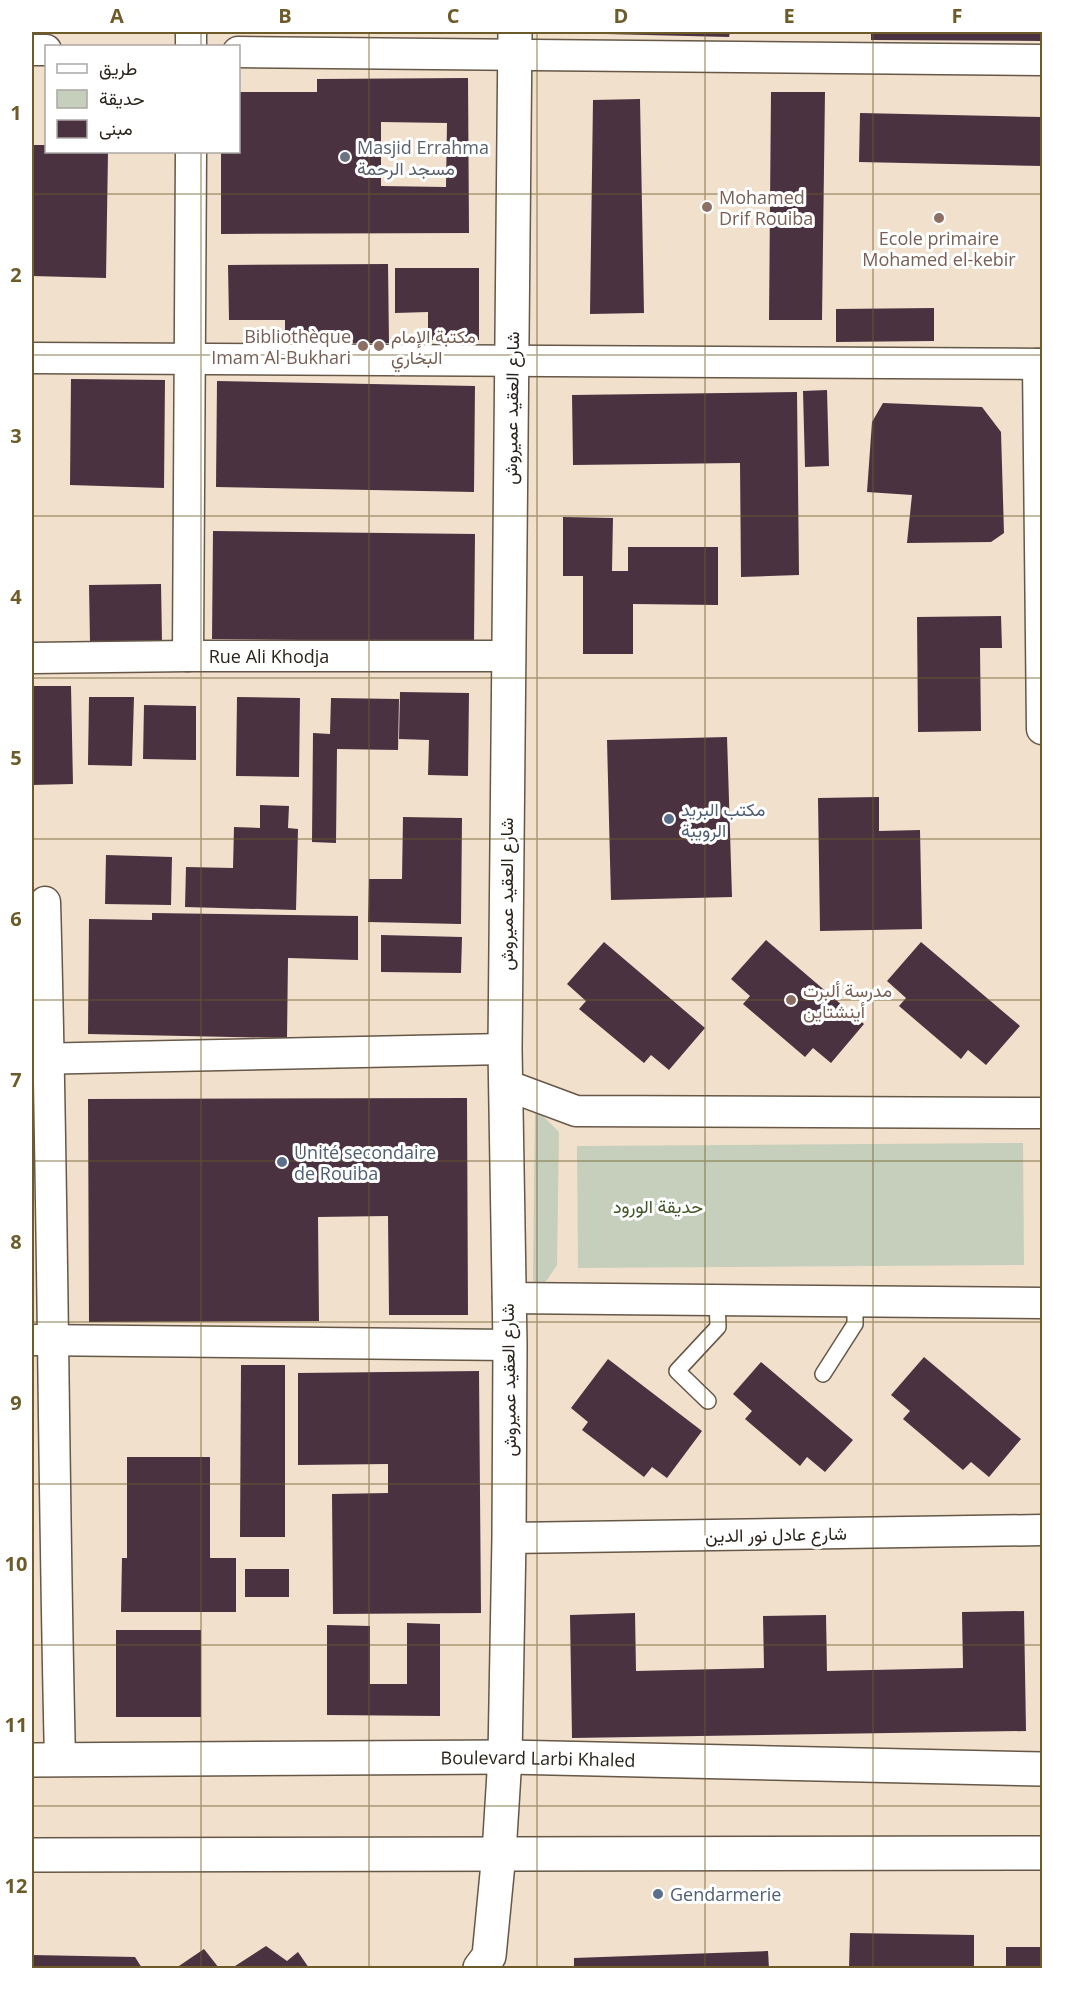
<svg xmlns="http://www.w3.org/2000/svg" width="1074" height="2000" viewBox="0 0 1074 2000" font-family="'Open Sans',Vazirmatn,sans-serif">
<style>
.green{fill:#c5cfbb}
.building{fill:#4b3241;fill-rule:evenodd}
.lines{fill:none;stroke-linecap:round;stroke-linejoin:round}
.service-casing{stroke:#665747;stroke-width:18}
.minor-casing{stroke:#665747;stroke-width:33}
.secondary-casing{stroke:#665747;stroke-width:36}
.service{stroke:#fff;stroke-width:15}
.minor{stroke:#fff;stroke-width:30}
.secondary{stroke:#fff;stroke-width:33}
.grid{fill:none;stroke:#6d5c2a;stroke-width:1.5;stroke-opacity:0.55}
.worship-dot{fill:#6b7280;stroke:#fff;stroke-width:2}
.education-dot{fill:#8d6e63;stroke:#fff;stroke-width:2}
.service-dot{fill:#5c6f8a;stroke:#fff;stroke-width:2}
.labels{text-anchor:middle;dominant-baseline:central;stroke-width:6;stroke-linejoin:round;paint-order:stroke}
.worship-label{font-size:18px;fill:#5b616d;stroke:#fff;text-anchor:start}
.education-label{font-size:18px;fill:#785e54;stroke:#fff;text-anchor:start}
.street-label{font-size:18px;fill:#2a241c;stroke:#fff}
.service-label{font-size:18px;fill:#4e5e75;stroke:#fff;text-anchor:start}
.park-label{font-size:18px;fill:#415526;stroke:#fff}
.neatline{fill:none;stroke:#6d5c2a;stroke-width:2}
.grid-label{font-size:20px;text-anchor:middle;font-weight:bold;fill:#6d5c2a}
</style>
<rect width="100%" height="100%" fill="#f1e0cc"/>
<g class="green">
<path d="M535 1108 559 1132 557 1265 547 1280 535 1290 533 1277Z"/>
<path d="M1023 1143 1024 1265 578 1268 577 1146Z"/>
</g>
<g class="building">
<rect x="32" y="32" width="24" height="2"/>
<path d="M565 32H730L729 37 565 33Z"/>
<path d="M871 32H1042V41L871 40Z"/>
<path d="M468 78 469 233 221 234V152H238V92H317V79ZM381 122 447 123 446 187 381 186Z"/>
<path d="M771 92H825L822 320H769Z"/>
<path d="M640 99 644 313 590 314 593 100Z"/>
<path d="M860 113 1042 117V166L859 162Z"/>
<path d="M32 145H46V152H108L106 278 32 276Z"/>
<path d="M388 264 389 343H285V320H229L228 265Z"/>
<path d="M395 268H479V340H428V312L395 313Z"/>
<path d="M934 308V341L836 342V309Z"/>
<path d="M71 379 165 380 164 488 70 485Z"/>
<path d="M217 381 475 386 474 492 216 487Z"/>
<path d="M827 390 829 466 805 467 803 391Z"/>
<path d="M797 392 799 575 741 577 740 463 573 465 572 395Z"/>
<path d="M883 403 982 407 1001 432 1004 533 991 542 907 543 912 495 867 492 872 422Z"/>
<path d="M563 517 613 518 612 571H628V547H718V605L633 604V654H583V576H563Z"/>
<path d="M213 531 475 534 474 642 212 639Z"/>
<path d="M161 584 162 642H90L89 585Z"/>
<path d="M1001 616 1002 648H980L981 731 918 732 917 617Z"/>
<path d="M32 686H71L73 784 32 785Z"/>
<path d="M400 692 469 693 468 776 428 775 429 740 399 739Z"/>
<path d="M89 697H134L132 766 88 765Z"/>
<path d="M237 697 300 698 299 777 236 776Z"/>
<path d="M331 698 399 699 398 750 337 749 336 843 312 842 313 733 330 734Z"/>
<path d="M144 705 196 706V760L143 759Z"/>
<path d="M727 737 732 897 611 900 607 740Z"/>
<path d="M879 797V831L920 830 922 929 820 931 818 798Z"/>
<path d="M260 805 289 806 288 828 298 829 296 910 185 907 186 867 233 868 234 827 260 828Z"/>
<path d="M403 817 462 818 461 924 368 922 369 879H402Z"/>
<path d="M106 855 172 857 171 905 105 904Z"/>
<path d="M152 913 358 916V960L288 958 287 1038 88 1034 89 919 152 920Z"/>
<path d="M381 935 462 937 461 973 381 972Z"/>
<path d="M766 940 864 1024 831 1063 813 1048 805 1057 743 1004 750 996 731 979Z"/>
<path d="M604 942 705 1028 669 1070 651 1055 644 1063 579 1009 586 1001 567 984Z"/>
<path d="M921 942 1020 1026 986 1065 968 1050 961 1059 899 1006 906 998 887 981Z"/>
<path d="M467 1098 468 1315H389L388 1216 318 1217 319 1321 89 1322 88 1099Z"/>
<path d="M924 1357 1021 1439 989 1477 971 1462 963 1470 903 1419 910 1411 891 1395Z"/>
<path d="M608 1359 702 1431 667 1478 652 1467 644 1477 582 1430 588 1422 571 1408Z"/>
<path d="M761 1362 853 1440 825 1472 807 1457 800 1466 745 1419 752 1411 733 1394Z"/>
<path d="M241 1365H285V1537H240Z"/>
<path d="M479 1371 481 1613 333 1614 332 1494 388 1493V1464L298 1465V1373Z"/>
<path d="M127 1457H210V1558H236V1612H121L122 1558H127Z"/>
<rect x="245" y="1569" width="44" height="28"/>
<path d="M1024 1611 1026 1731 572 1738 570 1615 635 1613 636 1671 764 1668 763 1616 826 1615 827 1671 963 1668 962 1612Z"/>
<path d="M407 1623 440 1624V1716L327 1715V1625L370 1626V1684H407Z"/>
<rect x="116" y="1630" width="85" height="87"/>
<path d="M850 1933 974 1935V1968H849Z"/>
<path d="M266 1946 287 1961 298 1952 309 1968H232Z"/>
<rect x="1006" y="1947" width="36" height="21"/>
<path d="M204 1949 219 1968H176Z"/>
<path d="M768 1951 769 1968H574V1958Z"/>
<path d="M32 1955 135 1957 142 1968H32Z"/>
</g>
<g class="lines">
<defs>
<g id="service">
<path d="M823 1374 855 1324V1301"/>
<path d="M708 1401 677 1371 718 1327 717 1300"/>
</g>
<g id="minor">
<path d="M191 32V46"/>
<path d="M32 50H46"/>
<path d="M238 52 1042 60"/>
<path d="M32 358 1042 364"/>
<path d="M1038 364 1042 729"/>
<path d="M188 656 191 152"/>
<path id="s1" d="M32 658 188 656H508"/>
<path d="M45 902C53 1187 53 1473 60 1759"/>
<path d="M32 1059 505 1049"/>
<path d="M506 1085 576 1111 1042 1113"/>
<path d="M508 1298 1042 1303"/>
<path d="M32 1340 510 1345"/>
<path d="M509 1538 1042 1530"/>
</g>
<g id="secondary">
<path id="s2" d="M32 1760 505 1757 1042 1769"/>
<path d="M32 1855 1042 1853"/>
<path d="M480 1968 489 1956 499 1853 505 1757 509 1538 510 1345 505 1049 515 32"/>
</g>
</defs>
<use href="#service" class="service-casing"/>
<use href="#minor" class="minor-casing"/>
<use href="#secondary" class="secondary-casing"/>
<use href="#service" class="service"/>
<use href="#minor" class="minor"/>
<use href="#secondary" class="secondary"/>
</g>
<path class="grid" d="M201 32V46M369 32V1968M537 32V1968M705 32V1968M873 32V1968M201 152V1968M32 194H1042M32 355H1042M32 516H1042M32 678H1042M32 839H1042M32 1000H1042M32 1161H1042M32 1322H1042M32 1484H1042M32 1645H1042M32 1806H1042"/>
<circle class="worship-dot" cx="345" cy="157" r="6"/>
<g class="education-dot">
<circle cx="707" cy="207" r="6"/>
<circle cx="939" cy="218" r="6"/>
<circle cx="363" cy="346" r="6"/>
<circle cx="379" cy="346" r="6"/>
<circle cx="791" cy="1000" r="6"/>
</g>
<g class="service-dot">
<circle cx="669" cy="819" r="6"/>
<circle cx="282" cy="1162" r="6"/>
<circle cx="658" cy="1894" r="6"/>
</g>
<g class="labels">
<g class="worship-label">
<text x="357" y="147">Masjid Errahma<tspan x="357" dy="21">مسجد الرحمة</tspan></text>
</g>
<g class="education-label">
<text x="719" y="197">Mohamed<tspan x="719" dy="21">Drif Rouiba</tspan></text>
<text x="939" y="238" text-anchor="middle">Ecole primaire<tspan x="939" dy="21">Mohamed el-kebir</tspan></text>
<text x="351" y="336" text-anchor="end">Bibliothèque<tspan x="351" dy="21">Imam Al-Bukhari</tspan></text>
<text x="391" y="336">مكتبة الإمام<tspan x="391" dy="21">البخاري</tspan></text>
<text x="803" y="990">مدرسة ألبرت<tspan x="803" dy="21">أينشتاين</tspan></text>
</g>
<g class="street-label">
<text transform="translate(511 408) rotate(-89)">شارع العقيد عميروش</text>
<text stroke="none"><textPath href="#s1" startOffset="237">Rue Ali Khodja</textPath></text>
<text transform="translate(506 894) rotate(-90)">شارع العقيد عميروش</text>
<text transform="translate(508 1380) rotate(-91)">شارع العقيد عميروش</text>
<text transform="translate(776 1534) rotate(-1)">شارع عادل نور الدين</text>
<text stroke="none"><textPath href="#s2" startOffset="506">Boulevard Larbi Khaled</textPath></text>
</g>
<g class="service-label">
<text x="681" y="809">مكتب البريد<tspan x="681" dy="21">الرويبة</tspan></text>
<text x="294" y="1152">Unité secondaire<tspan x="294" dy="21">de Rouiba</tspan></text>
<text x="670" y="1894">Gendarmerie</text>
</g>
<g class="park-label">
<text x="658" y="1206">حديقة الورود</text>
</g>
</g>
<rect width="1074" height="2000" fill="none" stroke="#ffffff" stroke-width="66"/>
<rect x="45" y="45" width="195" height="108" fill="#ffffff" stroke="#aaa7a4" stroke-width="1.5"/>
<rect x="57" y="64" width="30" height="9" fill="#ffffff" stroke="#aaa7a4" stroke-width="1.5"/>
<text x="99" y="75" font-size="18" fill="#2a241c">طريق</text>
<rect x="57" y="90" width="30" height="18" fill="#c5cfbb" stroke="#aaa7a4" stroke-width="1.5"/>
<text x="99" y="105" font-size="18" fill="#2a241c">حديقة</text>
<rect x="57" y="120" width="30" height="18" fill="#4b3241" stroke="#aaa7a4" stroke-width="1.5"/>
<text x="99" y="135" font-size="18" fill="#2a241c">مبنى</text>
<rect x="33" y="33" width="1008" height="1934" class="neatline"/>
<g class="grid-label">
<text x="117" y="23">A</text>
<text x="285" y="23">B</text>
<text x="453" y="23">C</text>
<text x="621" y="23">D</text>
<text x="789" y="23">E</text>
<text x="957" y="23">F</text>
<text x="16" y="120">1</text>
<text x="16" y="282">2</text>
<text x="16" y="443">3</text>
<text x="16" y="604">4</text>
<text x="16" y="765">5</text>
<text x="16" y="926">6</text>
<text x="16" y="1087">7</text>
<text x="16" y="1249">8</text>
<text x="16" y="1410">9</text>
<text x="16" y="1571">10</text>
<text x="16" y="1732">11</text>
<text x="16" y="1893">12</text>
</g>
</svg>
